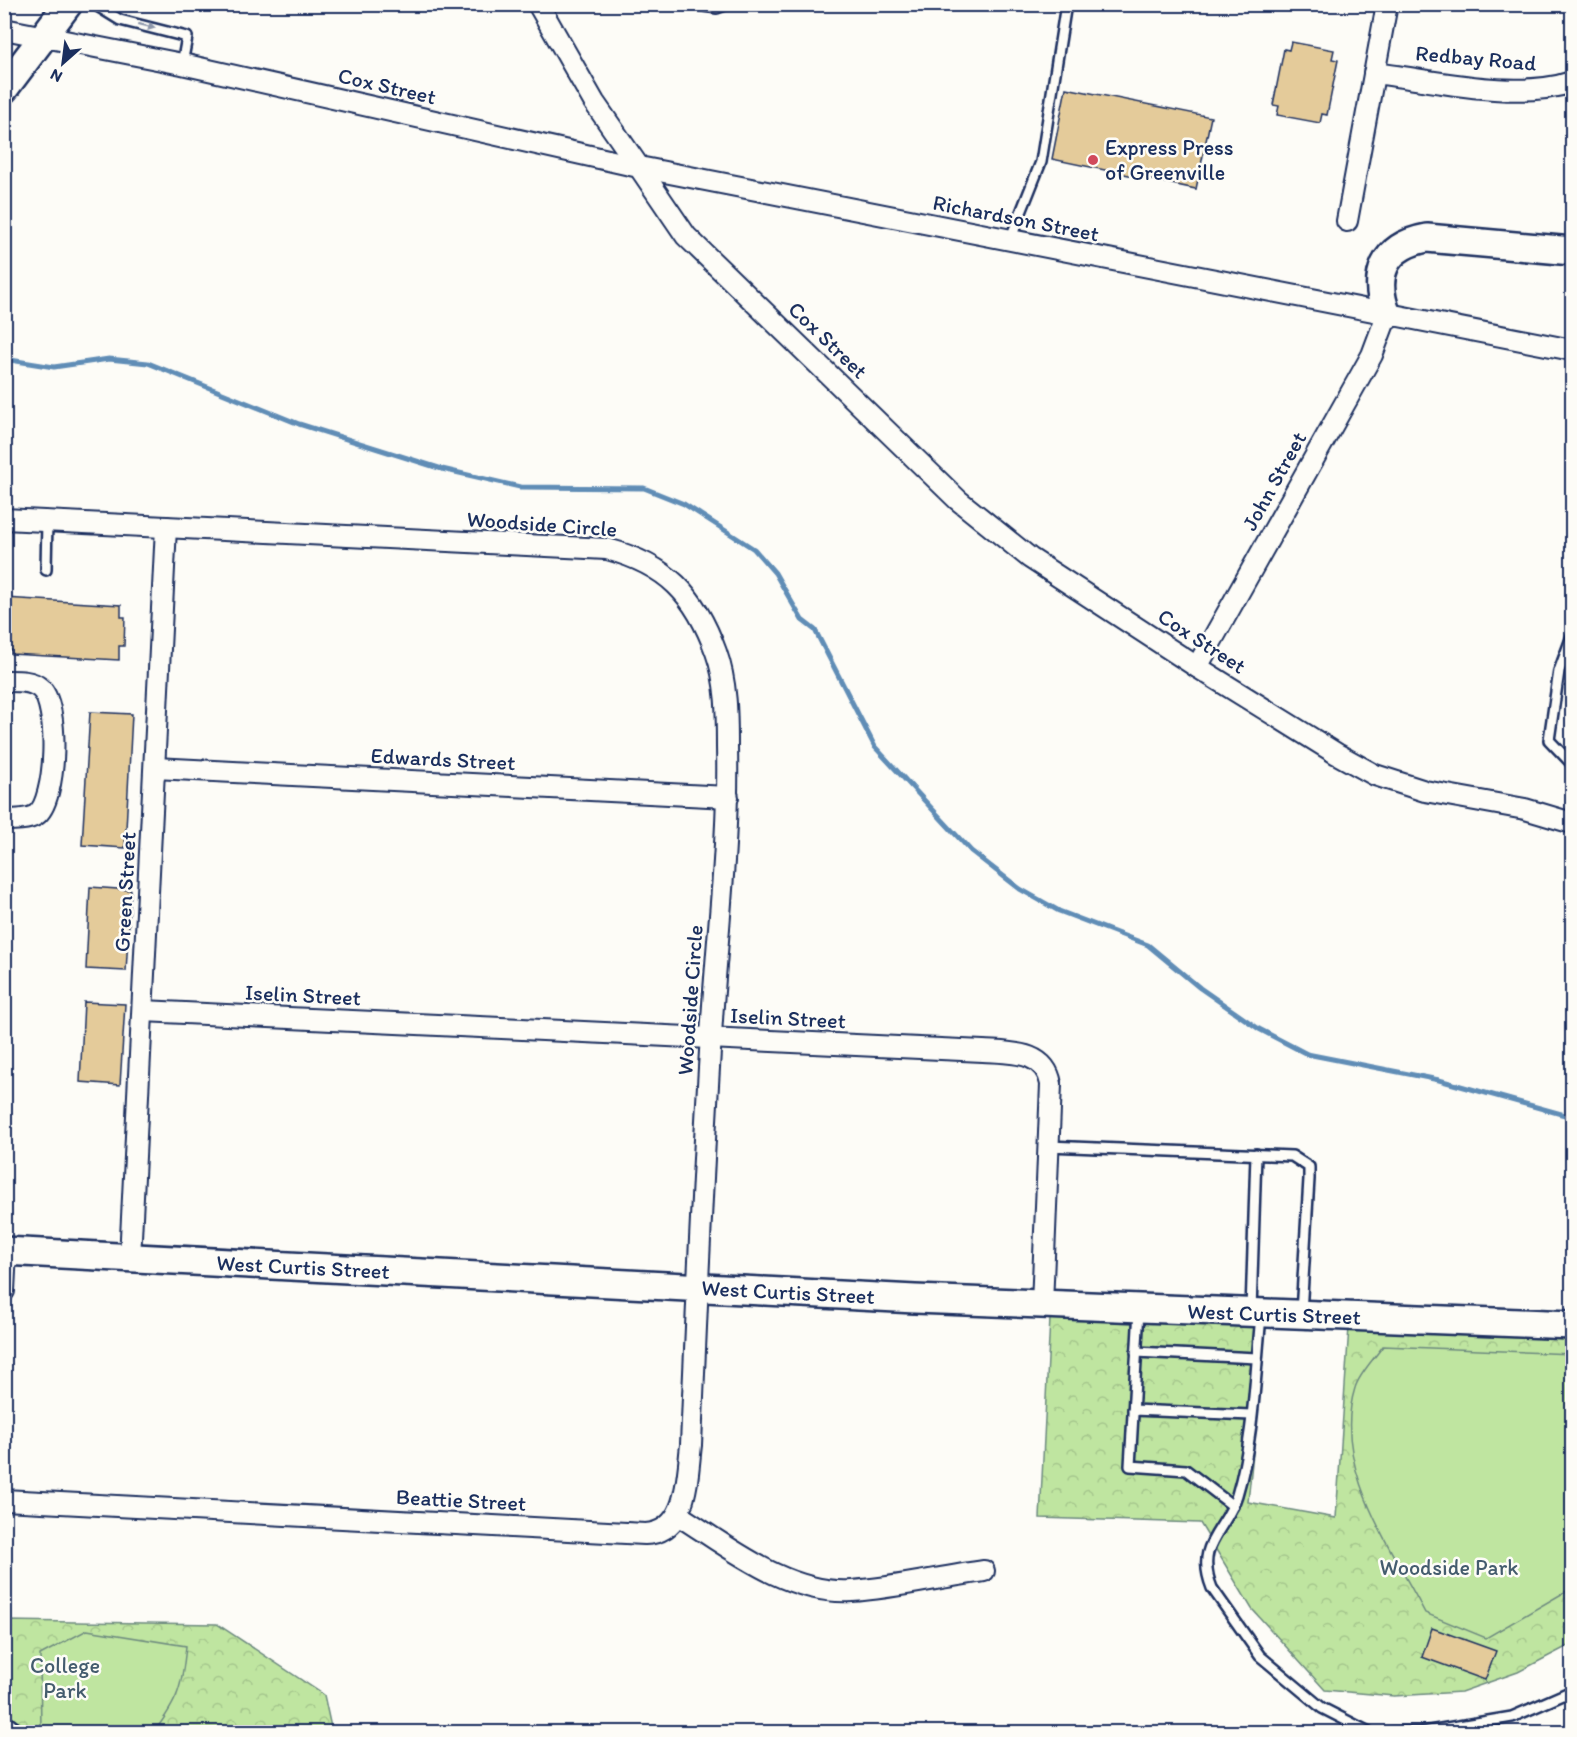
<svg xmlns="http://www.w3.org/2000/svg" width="1577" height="1737" viewBox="0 0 1577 1737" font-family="Itim,sans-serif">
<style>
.forest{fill:url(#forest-crowns);stroke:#6d8a7f;stroke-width:1.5}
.pitch{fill:#bfe5a0;stroke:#6d8a7f;stroke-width:1.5}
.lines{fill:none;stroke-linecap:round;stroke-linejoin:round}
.stream{stroke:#618db6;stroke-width:5}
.building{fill:#e4cb9a;stroke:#1b2f5e;stroke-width:1.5}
.lane-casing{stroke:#1b2f5e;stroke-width:14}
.street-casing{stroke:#1b2f5e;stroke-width:24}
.secondary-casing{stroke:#1b2f5e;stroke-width:32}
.lane{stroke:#fdfcf7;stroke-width:9}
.street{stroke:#fdfcf7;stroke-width:20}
.secondary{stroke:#fdfcf7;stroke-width:27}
.oneway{fill:#8c96aa}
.poi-dot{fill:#d1495b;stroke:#fdfcf7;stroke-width:2}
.labels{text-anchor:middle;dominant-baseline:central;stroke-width:5;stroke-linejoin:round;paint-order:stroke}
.street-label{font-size:22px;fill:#1b2f5e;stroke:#fdfcf7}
.poi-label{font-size:22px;fill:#1b2f5e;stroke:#fdfcf7;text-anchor:start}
.park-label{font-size:22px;fill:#445c6e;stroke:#fdfcf7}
</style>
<defs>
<pattern id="forest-crowns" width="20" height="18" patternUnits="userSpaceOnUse" patternTransform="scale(1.5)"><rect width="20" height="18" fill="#bfe5a0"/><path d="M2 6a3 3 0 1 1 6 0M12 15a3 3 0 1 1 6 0" fill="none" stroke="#a4c58c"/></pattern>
</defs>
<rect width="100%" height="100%" fill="#fdfcf7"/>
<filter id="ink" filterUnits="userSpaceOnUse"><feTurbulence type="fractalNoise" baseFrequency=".0167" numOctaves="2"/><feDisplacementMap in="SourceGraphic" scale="12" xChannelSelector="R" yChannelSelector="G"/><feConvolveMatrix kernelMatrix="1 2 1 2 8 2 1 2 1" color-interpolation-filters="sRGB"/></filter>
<g filter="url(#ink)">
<g class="forest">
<path d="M1050 1319 1266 1326 1248 1502 1336 1518 1349 1327 1572 1335V1644L1518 1672 1461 1692 1394 1696 1325 1690 1252 1609 1200 1523 1040 1518Z"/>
<path d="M5 1621 217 1624 324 1695 332 1732H5Z"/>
</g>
<g class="pitch">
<path d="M1383 1346 1572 1354V1588L1486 1638 1425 1613C1391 1547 1331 1465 1355 1388 1359 1374 1374 1359 1383 1346Z"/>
<path d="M87 1630 186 1646C182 1687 179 1699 154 1732H41L40 1655Z"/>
</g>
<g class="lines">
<path class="stream" d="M4 359 54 367 109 359 148 363 299 424 442 469 520 487 644 488 684 504 754 549 775 573 802 620 815 630 875 747 971 851 1020 889 1059 911 1148 945 1200 988 1259 1029 1307 1054 1439 1080 1572 1117"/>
</g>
<g class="building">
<path d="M1291 42 1334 50 1332 59 1338 60 1327 115 1322 114 1320 123 1277 115 1279 106 1273 105 1284 49 1289 50Z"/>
<path d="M1066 88 1211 117 1196 189 1052 159Z"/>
<path d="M4 598 121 605V617H125L124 646H119V660L11 654V650H4Z"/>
<path d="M90 712 132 714 125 848 82 845Z"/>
<path d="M90 887 131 890 126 971 86 969Z"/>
<path d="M84 1002 125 1004 120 1085 80 1082Z"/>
<path d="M1432 1628 1496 1651 1485 1680 1422 1657Z"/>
</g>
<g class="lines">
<defs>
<g id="lane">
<path d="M94 4 120 20 187 37 182 64"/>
<path d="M690 4 717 8 728 4"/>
<path d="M1010 240 1041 162 1066 4"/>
<path d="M46 570 47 521"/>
<path d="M1572 636 1559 671 1549 740 1572 764"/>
<path d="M1048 1146 1292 1156 1309 1167V1179L1301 1313"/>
<path d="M1139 1310 1130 1466 1186 1470 1233 1506"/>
<path d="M1251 1311 1256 1154"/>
<path d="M1261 1316C1255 1375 1254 1438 1237 1495 1226 1532 1194 1543 1212 1588L1260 1656 1322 1708 1369 1732"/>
<path d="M1136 1352 1257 1358"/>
<path d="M1133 1410 1251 1415"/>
<path d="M4 1719 21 1732"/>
<path d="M1392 1732H1423L1512 1717 1572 1691"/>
</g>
<g id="street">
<path d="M538 4 594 102 639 167 1572 350"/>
<path d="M4 29 182 64 639 167 686 236 958 500 1030 558 1197 667 1337 754 1375 775 1425 791 1525 809 1572 823"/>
<path d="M1374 73C1434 80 1515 101 1572 82"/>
<path d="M1347 221 1387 4"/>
<path d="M4 519 607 549C667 565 695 594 716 652 727 682 727 715 727 747 729 833 719 919 713 1005 703 1151 697 1298 691 1445 687 1477 688 1533 645 1534L4 1500"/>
<path d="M1197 667 1372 355 1387 315"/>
<path d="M4 681C16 681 31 680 40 688 60 704 57 801 36 815 28 820 14 820 4 820"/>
<path d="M155 768 728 797"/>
<path d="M143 1011 983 1051C1010 1053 1045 1050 1051 1084L1042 1305"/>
<path d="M130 1258 166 527"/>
<path d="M4 1291 6 1251"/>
<path d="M678 1515C729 1547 787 1595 852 1591 896 1588 940 1577 984 1571"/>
</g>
<g id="secondary">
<path d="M4 89 68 4"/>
<path d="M1387 315C1372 276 1383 246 1427 238L1572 251"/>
<path d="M4 1251 915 1299 1572 1325"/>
</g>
</defs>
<use href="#lane" class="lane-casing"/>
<use href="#street" class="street-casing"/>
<use href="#secondary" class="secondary-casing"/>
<use href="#lane" class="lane"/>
<use href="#street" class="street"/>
<use href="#secondary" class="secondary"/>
</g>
<defs><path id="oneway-solid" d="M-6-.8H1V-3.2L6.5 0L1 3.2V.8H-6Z" transform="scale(1.5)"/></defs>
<use class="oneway" href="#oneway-solid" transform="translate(147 26) rotate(14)"/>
</g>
<circle class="poi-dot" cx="1093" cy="160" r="6"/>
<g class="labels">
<g class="street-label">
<text transform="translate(1476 58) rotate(5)">Redbay Road</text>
<text transform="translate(387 86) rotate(13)">Cox Street</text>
<text transform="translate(1016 218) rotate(11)">Richardson Street</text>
<text transform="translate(828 340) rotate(44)">Cox Street</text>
<text transform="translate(1274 481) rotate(-61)">John Street</text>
<text transform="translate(542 524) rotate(4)">Woodside Circle</text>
<text transform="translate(1202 641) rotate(33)">Cox Street</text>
<text transform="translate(443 759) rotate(3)">Edwards Street</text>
<text transform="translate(125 892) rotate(-87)">Green Street</text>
<text transform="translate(303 995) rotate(3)">Iselin Street</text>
<text transform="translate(690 1000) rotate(-86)">Woodside Circle</text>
<text transform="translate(788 1018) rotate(3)">Iselin Street</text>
<text transform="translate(303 1267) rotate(3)">West Curtis Street</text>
<text transform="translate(788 1292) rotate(3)">West Curtis Street</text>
<text transform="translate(1274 1314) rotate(2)">West Curtis Street</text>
<text transform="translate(461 1500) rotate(3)">Beattie Street</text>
</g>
<g class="poi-label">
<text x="1105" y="147">Express Press<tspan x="1105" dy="25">of Greenville</tspan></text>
</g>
<g class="park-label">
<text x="1449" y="1567">Woodside Park</text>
<text x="65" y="1665">College<tspan x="65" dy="25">Park</tspan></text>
</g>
</g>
<rect width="1577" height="1737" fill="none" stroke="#fdfcf7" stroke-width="24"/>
<rect x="12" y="12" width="1553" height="1713" fill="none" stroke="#1b2f5e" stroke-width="2" filter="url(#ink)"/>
<g transform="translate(63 63) rotate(208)" stroke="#fdfcf7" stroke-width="4.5" paint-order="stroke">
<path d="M0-4.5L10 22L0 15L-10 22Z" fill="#1b2f5e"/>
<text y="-9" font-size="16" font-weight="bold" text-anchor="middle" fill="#1b2f5e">N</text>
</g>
</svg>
